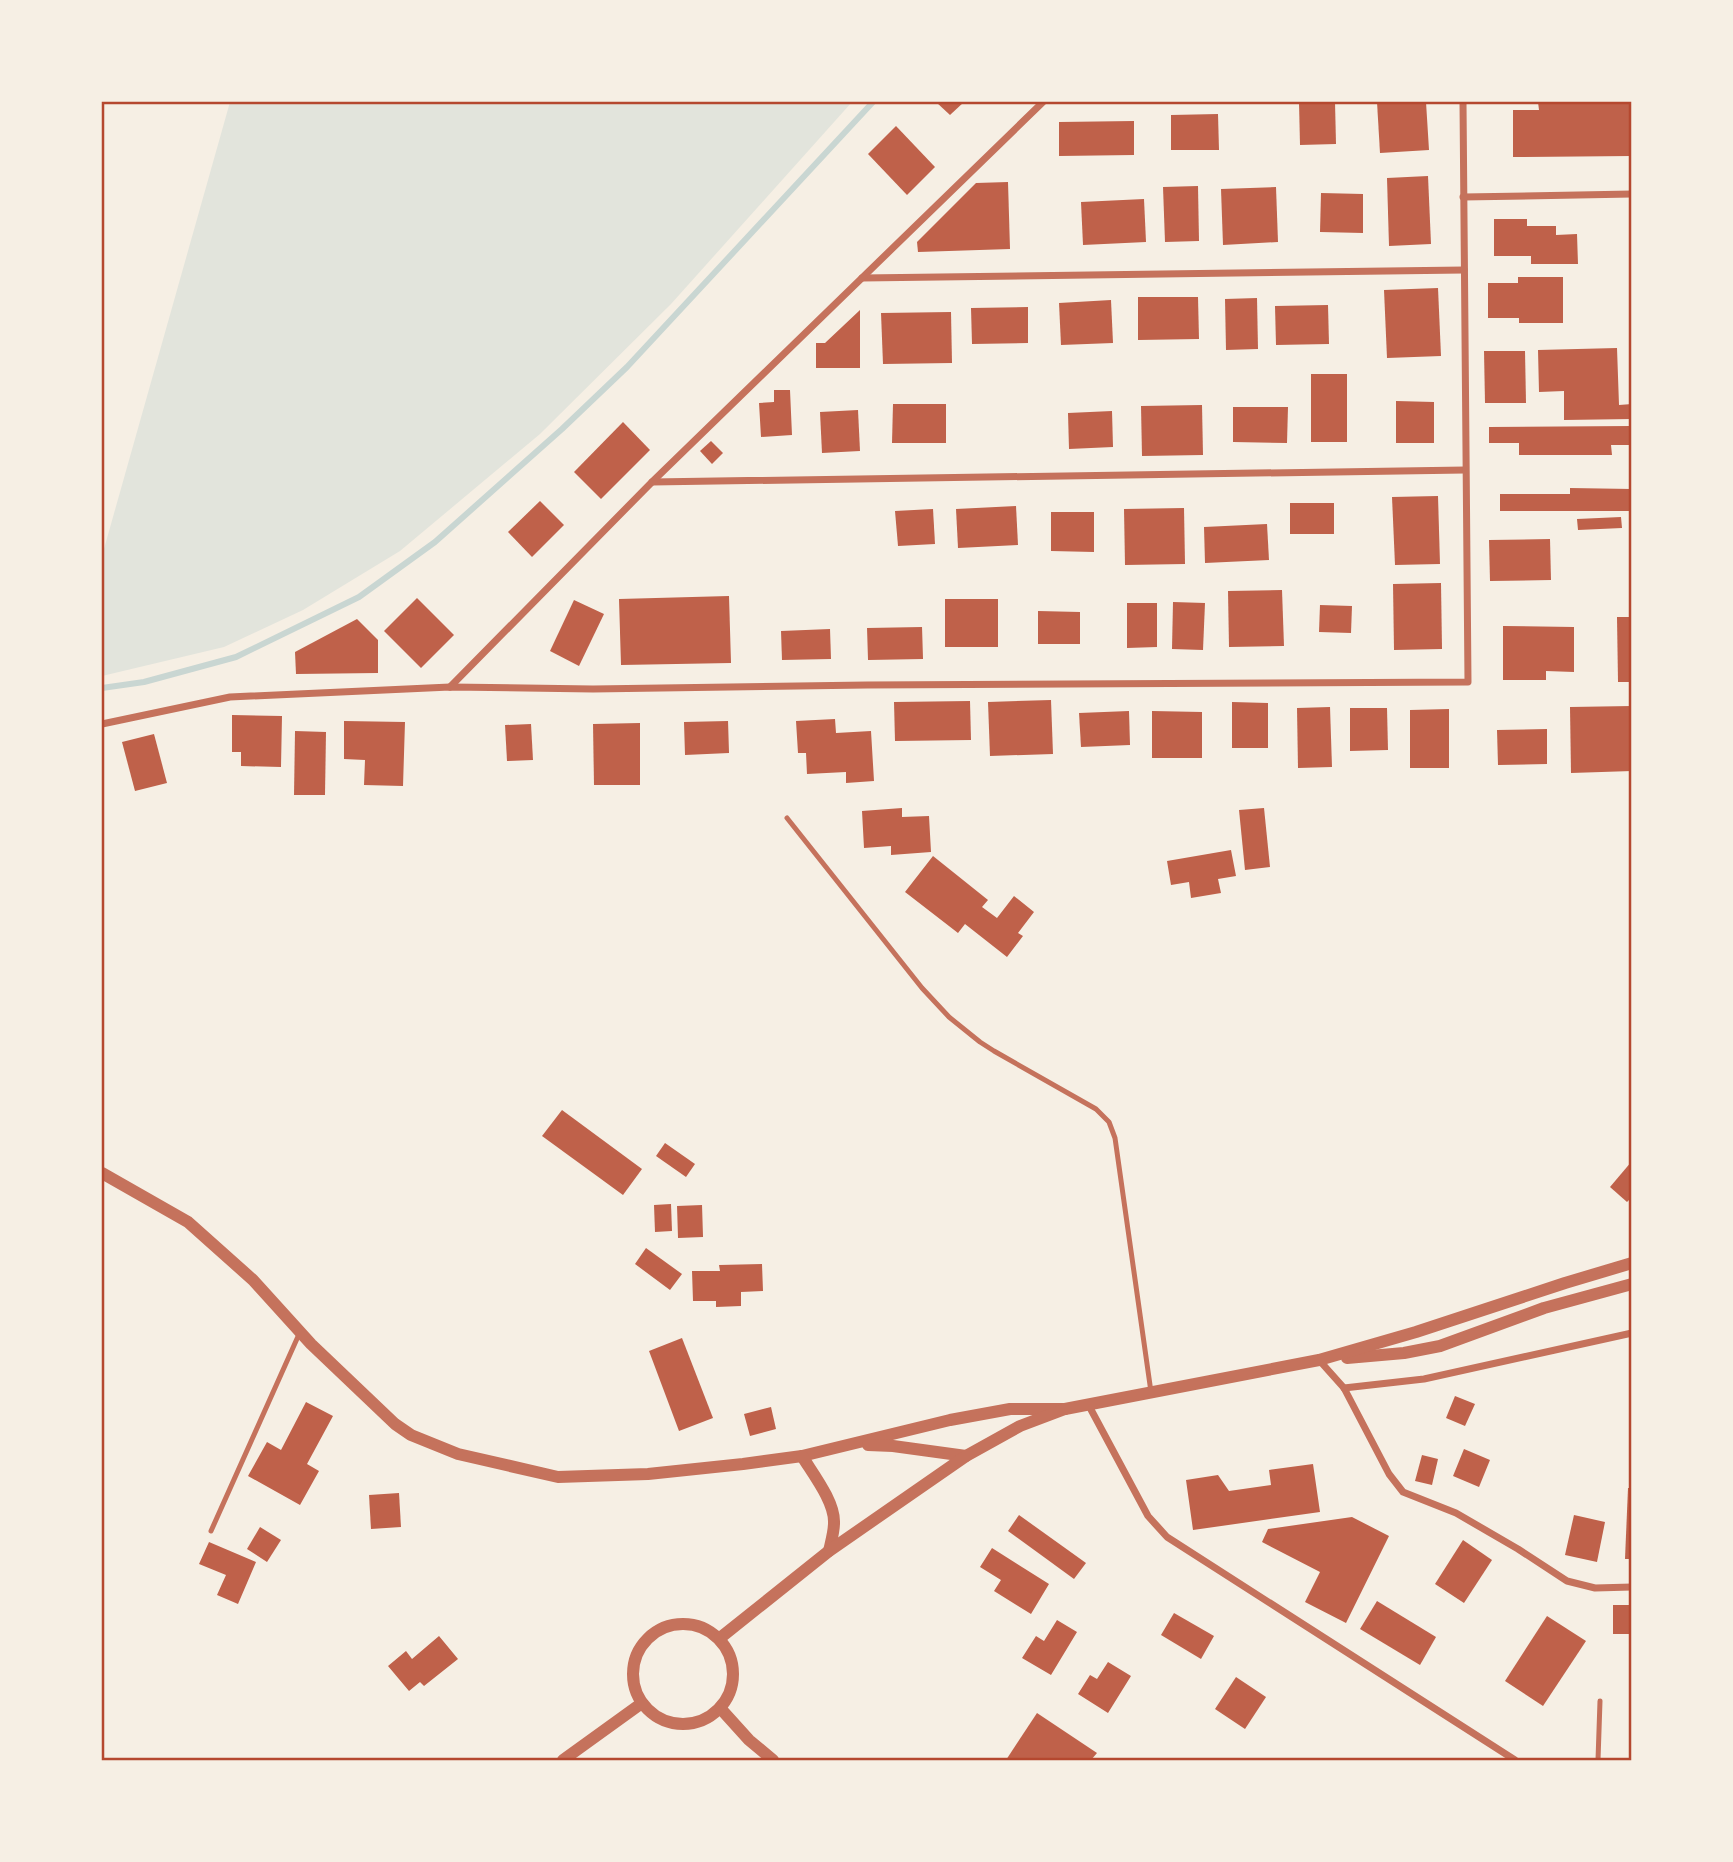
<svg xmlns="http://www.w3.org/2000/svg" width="1733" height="1862" viewBox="0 0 1733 1862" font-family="'Source Sans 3',sans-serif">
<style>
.green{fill:#e2e4dc}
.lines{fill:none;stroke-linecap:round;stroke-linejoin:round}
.stream{stroke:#c9d6d2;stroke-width:6}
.building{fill:#bf614a}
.service{stroke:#c5725c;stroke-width:5}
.minor{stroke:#c5725c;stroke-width:7}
.tertiary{stroke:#c5725c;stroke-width:12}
.neatline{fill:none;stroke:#b5482f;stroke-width:2.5}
</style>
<rect width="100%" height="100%" fill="#f6efe4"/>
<path class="green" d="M230 102H852L671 304 540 434 400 551 303 610 224 647 102 676V556Z"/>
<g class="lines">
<path class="stream" d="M102 688 144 682 236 657 359 597 435 542 562 429 627 367 873 102"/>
</g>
<g class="building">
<path d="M936 102H964L950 115Z"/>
<path d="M1299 102H1335L1336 144 1300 145Z"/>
<path d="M1377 102H1426L1429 150 1380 153Z"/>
<path d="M1538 102H1632V156L1513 157V110H1539Z"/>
<path d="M1218 114 1219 150H1171V115Z"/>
<path d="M1134 121V155L1059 156V122Z"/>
<path d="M896 126 935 167 907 195 868 154Z"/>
<path d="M1428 176 1431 244 1389 246 1387 178Z"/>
<path d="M1008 182 1010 249 918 252 917 242 976 183Z"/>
<path d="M1198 186 1199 241 1165 242 1163 187Z"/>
<path d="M1276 187 1278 242 1223 245 1221 189Z"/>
<path d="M1321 193 1363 194V233L1320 232Z"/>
<path d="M1144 199 1146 242 1083 245 1081 202Z"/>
<path d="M1494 219H1527V226H1556V235L1577 234 1578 264H1531V256H1494Z"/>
<path d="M1518 277H1563V323H1519V318H1488V283H1518Z"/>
<path d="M1438 288 1441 356 1387 358 1384 290Z"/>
<path d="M1138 297H1198L1199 339 1138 340Z"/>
<path d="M1257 298 1258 349 1226 350 1225 299Z"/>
<path d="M1111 300 1113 343 1061 345 1059 303Z"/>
<path d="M1328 305 1329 344 1276 345 1275 306Z"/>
<path d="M1028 307V343L972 344 971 308Z"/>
<path d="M860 310V368H816V343H825Z"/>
<path d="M951 312 952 363 883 364 881 313Z"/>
<path d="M1617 348 1619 405 1632 404V419L1564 420V391L1539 392 1538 350Z"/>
<path d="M1484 351H1525L1526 403H1485Z"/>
<rect x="1311" y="374" width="36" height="68"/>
<path d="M774 390H790L792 435 761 437 759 403 774 402Z"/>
<path d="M1396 401 1434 402V443H1396Z"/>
<path d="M893 404H946V443H892Z"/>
<path d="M1202 405 1203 455 1142 456 1141 406Z"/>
<path d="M1233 407H1288L1287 443 1233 442Z"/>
<path d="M858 410 860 451 822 453 820 412Z"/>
<path d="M1112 411 1113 447 1069 449 1068 413Z"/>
<path d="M623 422 650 450 601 499 574 472Z"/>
<path d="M1632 426V445H1611L1612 455H1519V443H1489V427Z"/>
<path d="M711 441 723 453 712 464 700 451Z"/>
<path d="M1570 488 1632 489V511H1500V494H1570Z"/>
<path d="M1438 496 1440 564 1395 565 1392 497Z"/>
<path d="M540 501 564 525 532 557 508 532Z"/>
<rect x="1290" y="503" width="44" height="31"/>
<path d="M1016 506 1018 545 958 548 956 509Z"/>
<path d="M1184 508 1185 564 1125 565 1124 509Z"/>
<path d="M933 509 935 544 898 546 895 511Z"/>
<path d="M1051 512H1094V552L1051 551Z"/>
<path d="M1621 517 1622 528 1578 530 1577 519Z"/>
<path d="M1267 524 1269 560 1205 563 1204 527Z"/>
<path d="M1550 539 1551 580 1490 581 1489 540Z"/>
<path d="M1441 583 1442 649 1394 650 1393 584Z"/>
<path d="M1282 590 1284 646 1229 647 1228 591Z"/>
<path d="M729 596 731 663 621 665 619 599Z"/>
<path d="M417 598 454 635 421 668 384 631Z"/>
<rect x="945" y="599" width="53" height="48"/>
<path d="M574 600 604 614 579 666 550 651Z"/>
<path d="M1173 602 1205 603 1203 650 1172 649Z"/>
<path d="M1127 603H1157V647L1127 648Z"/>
<path d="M1320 605 1352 606 1351 633 1319 632Z"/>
<path d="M1038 611 1080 612V644H1038Z"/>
<path d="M1617 617H1632V682H1618Z"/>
<path d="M357 619 378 640V673L296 674 295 652Z"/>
<path d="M1503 626 1574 627V672L1546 671V680H1503Z"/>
<path d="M922 627 923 659 868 660 867 628Z"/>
<path d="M830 629 831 659 782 660 781 631Z"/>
<path d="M1051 700 1053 754 990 756 988 702Z"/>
<path d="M970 701 971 740 895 741 894 702Z"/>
<path d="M1232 702 1268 703V748H1232Z"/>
<path d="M1632 706V771L1571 773 1570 707Z"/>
<path d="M1330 707 1332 767 1298 768 1297 708Z"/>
<path d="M1350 708H1387L1388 750 1350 751Z"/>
<path d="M1449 709V768H1410V710Z"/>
<path d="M1129 711 1130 745 1081 747 1079 713Z"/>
<path d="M1152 711 1202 712V758H1152Z"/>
<path d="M232 715 282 716 281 767 241 766V752H232Z"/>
<path d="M835 719 836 733 871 731 874 781 846 783V772L807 774 806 753H798L796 721Z"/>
<path d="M344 721 405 722 403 786 364 785 365 760 344 759Z"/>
<path d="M728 721 729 753 685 755 684 722Z"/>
<path d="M640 723V785H594L593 724Z"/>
<path d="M531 724 533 760 507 761 505 725Z"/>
<path d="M1547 729V764L1498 765 1497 730Z"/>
<path d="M295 731 326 732 325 795H294Z"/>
<path d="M154 734 167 783 135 791 122 742Z"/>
<path d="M902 808V817L929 816 931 852 891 855V846L864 848 862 811Z"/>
<path d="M1264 808 1270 867 1245 870 1239 810Z"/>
<path d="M1231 850 1236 876 1218 879 1221 893 1191 898 1189 882 1171 885 1167 861Z"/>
<path d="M933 856 988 900 982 907 997 918 1014 896 1034 912 1018 933 1023 936 1007 957 965 924 958 933 905 892Z"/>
<path d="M562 1110 642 1169 623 1195 542 1136Z"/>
<path d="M665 1143 695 1164 686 1177 656 1156Z"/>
<path d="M1632 1161V1197L1627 1202 1610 1187Z"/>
<path d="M671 1204 672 1231 655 1232 654 1205Z"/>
<path d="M702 1205 703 1237 678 1238 677 1206Z"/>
<path d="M646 1248 682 1274 670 1290 635 1264Z"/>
<path d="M762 1264 763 1291 741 1292V1306L716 1307V1301H693L692 1271H720L719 1265Z"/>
<path d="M682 1338 713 1418 679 1431 649 1351Z"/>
<path d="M1455 1396 1475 1404 1465 1426 1446 1418Z"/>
<path d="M306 1402 333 1416 307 1464 319 1471 300 1505 248 1476 267 1442 281 1450Z"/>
<path d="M771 1407 776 1429 750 1436 744 1414Z"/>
<path d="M1464 1449 1490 1460 1479 1487 1453 1476Z"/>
<path d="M1422 1455 1438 1459 1432 1485 1415 1481Z"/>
<path d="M1313 1464 1320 1512 1193 1530 1186 1480 1218 1475 1229 1491 1271 1485 1269 1470Z"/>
<path d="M1628 1488H1632V1559H1625Z"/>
<path d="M399 1493 401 1527 371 1529 369 1495Z"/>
<path d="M1019 1515 1086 1563 1074 1579 1008 1531Z"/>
<path d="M1574 1515 1605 1522 1597 1562 1565 1555Z"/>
<path d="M1352 1517 1389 1536 1346 1623 1305 1602 1320 1572 1262 1542 1268 1529Z"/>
<path d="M260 1527 281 1540 267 1562 247 1549Z"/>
<path d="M1463 1540 1492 1560 1464 1603 1435 1584Z"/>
<path d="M209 1542 256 1562 238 1604 217 1595 226 1575 199 1564Z"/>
<path d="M992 1548 1049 1584 1031 1614 994 1591 1001 1580 980 1567Z"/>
<path d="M1377 1601 1436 1637 1420 1665 1360 1629Z"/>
<rect x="1613" y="1605" width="19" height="29"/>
<path d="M1174 1613 1214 1636 1201 1659 1161 1635Z"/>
<path d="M1547 1616 1586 1641 1543 1706 1505 1681Z"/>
<path d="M1057 1620 1077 1632 1051 1675 1022 1658 1036 1636 1044 1641Z"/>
<path d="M439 1636 458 1659 424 1686 420 1682 409 1691 388 1666 406 1651 412 1659Z"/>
<path d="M1108 1662 1131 1676 1108 1713 1078 1694 1090 1675 1097 1679Z"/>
<path d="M1236 1677 1266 1697 1245 1729 1215 1709Z"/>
<path d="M1037 1713 1097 1753 1091 1760H1006Z"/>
</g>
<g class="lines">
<g class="service">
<path d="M787 818 922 988 949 1017 980 1042 994 1051 1096 1109 1109 1122 1115 1138 1151 1392"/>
<path d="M211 1531 300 1332"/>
<path d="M1598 1760 1600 1701"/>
</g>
<g class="minor">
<path d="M1463 197 1632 194"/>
<path d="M862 278 1464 270"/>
<path d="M652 482 1465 470"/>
<path d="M450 687 652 482 1043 102"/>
<path d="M102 724 230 697 450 687 593 689 867 685 1468 682 1463 102"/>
<path d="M1319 1360 1344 1388 1389 1474 1403 1492 1456 1513 1518 1549 1567 1581 1595 1588 1632 1587"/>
<path d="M1344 1388 1424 1379 1632 1333"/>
<path d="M1088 1404 1148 1516 1167 1537 1515 1760"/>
</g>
<g class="tertiary">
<path d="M102 1173 188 1222 253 1280 311 1344 395 1424 411 1435 458 1454 558 1477 648 1474 743 1464 802 1456 950 1420 1010 1409H1065"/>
<path d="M1347 1358 1404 1353 1440 1346 1544 1308 1632 1284"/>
<path d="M868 1445 893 1446 966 1456"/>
<path d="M802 1456C813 1474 835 1502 834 1523 834 1532 831 1542 829 1551"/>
<circle cx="683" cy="1674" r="50"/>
<path d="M720 1638 829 1551 966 1456 1020 1426 1065 1409 1319 1360 1416 1332 1565 1283 1632 1263"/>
<path d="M721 1709 749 1740 773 1760"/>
<path d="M563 1760 642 1703"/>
</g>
</g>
<rect width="1733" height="1862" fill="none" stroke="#f6efe4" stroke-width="206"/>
<rect x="103" y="103" width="1527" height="1656" class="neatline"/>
</svg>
